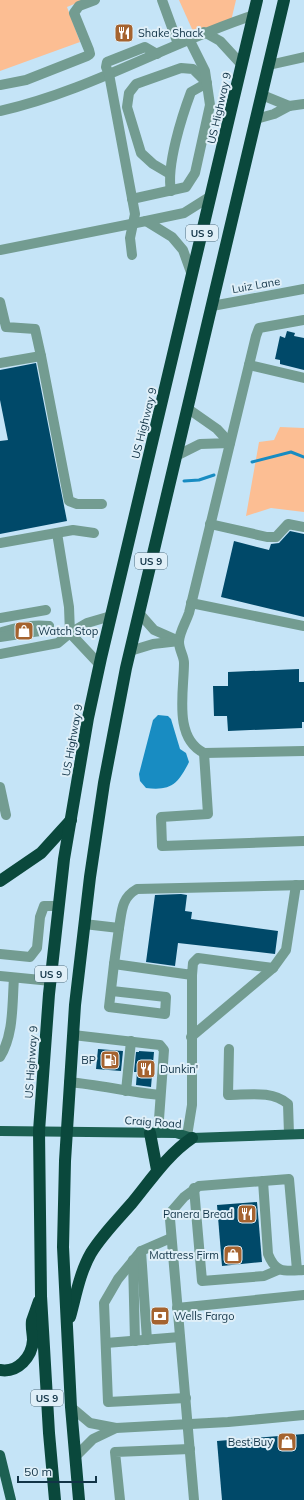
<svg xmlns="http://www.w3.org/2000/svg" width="304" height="1500" viewBox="0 0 304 1500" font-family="Mulish,sans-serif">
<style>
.green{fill:#fcbe93}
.water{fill:#188cc2}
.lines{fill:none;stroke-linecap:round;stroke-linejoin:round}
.stream{stroke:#188cc2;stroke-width:3}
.building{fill:#004969}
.minor{stroke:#739c91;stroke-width:10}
.major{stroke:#1c6052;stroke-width:10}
.highway{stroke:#0a483c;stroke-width:12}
.labels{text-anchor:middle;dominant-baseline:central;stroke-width:4;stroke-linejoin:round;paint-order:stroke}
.shield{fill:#dfeff8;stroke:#506c7c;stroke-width:1}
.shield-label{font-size:10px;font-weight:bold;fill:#123447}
.poi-label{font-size:11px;fill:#123447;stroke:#dfeff8;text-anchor:start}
.street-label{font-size:11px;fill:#123447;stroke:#dfeff8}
</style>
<rect width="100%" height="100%" fill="#c5e4f7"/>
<g class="green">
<path d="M0 0H84L67 7 80 42 0 71Z"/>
<path d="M179 0H236L231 21 196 38Z"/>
<path d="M280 427 304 428V512L271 508 246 516 259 442 274 440Z"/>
</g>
<path class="water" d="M158 715 168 716 171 719 180 749 186 753 189 762C178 784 171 791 146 788L140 781 139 774 153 720Z"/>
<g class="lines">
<g class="stream">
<path d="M252 462 291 452 304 457"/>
<path d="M184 481 199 480 214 475"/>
</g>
</g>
<g class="building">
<path d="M287 331 295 333 294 336 304 338V370L280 364V360L275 359 280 336 285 338Z"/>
<path d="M36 363 67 521 0 534V441L8 440 0 400V370Z"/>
<path d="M290 531 304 534V617L221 597 234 541 269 550 271 544 279 543Z"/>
<path d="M299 669V682H304V722H302V728L228 731 227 716H214L213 686H228V672Z"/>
<path d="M181 894 187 895 185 911 192 912 191 919 278 931 275 954 178 943 175 966 146 962 155 895Z"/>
<path d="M98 1049 123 1051 121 1071 96 1069Z"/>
<path d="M139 1051 154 1052 151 1087 136 1085 137 1072H134L136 1052H139Z"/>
<path d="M257 1202 262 1262 222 1266 217 1205Z"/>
<path d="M304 1434V1500H222L217 1441Z"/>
</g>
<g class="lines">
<g class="minor">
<path d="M162 0 178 44"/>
<path d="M204 32 220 41 242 65"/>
<path d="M269 65 304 57"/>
<path d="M0 85 26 80 87 56 90 54 89 50 74 13 79 6 95 0"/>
<path d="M289 106 304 104"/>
<path d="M0 111C89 91 168 43 254 15"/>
<path d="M256 119 274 114 289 106 262 95"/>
<path d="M170 174 153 164 141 153 127 107 129 93 136 84 181 68 193 69 207 83 191 92C182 116 166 166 171 191"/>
<path d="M132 199 186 187 195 173 210 105 205 71 189 39"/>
<path d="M0 250 146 221"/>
<path d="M132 255 130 238 135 214 109 74 106 67 107 62 145 47 157 54"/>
<path d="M192 275 183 250 172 237 146 221 184 213 211 196"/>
<path d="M0 302 6 327 35 329 41 356 0 363"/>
<path d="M212 306 304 289"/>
<path d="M304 320 259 328 256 336 189 613C186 622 179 633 179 642 179 650 184 656 184 663 184 691 173 738 204 753L304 751"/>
<path d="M41 356 69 501 77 504H102"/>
<path d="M249 365 304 378"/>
<path d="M176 456 200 444 230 443 217 429 187 408"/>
<path d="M210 524 267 537H276L288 524 304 527"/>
<path d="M0 543 73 530 94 533"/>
<path d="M191 603 304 626"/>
<path d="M139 613 154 630 179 641"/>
<path d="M0 618 46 610"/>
<path d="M2 632C17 627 33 624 49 626"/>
<path d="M0 637 40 631 49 626"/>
<path d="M130 651 153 644 179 641"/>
<path d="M0 654 58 643 70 633 69 607 57 533"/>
<path d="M100 665 70 633 87 623 111 616"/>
<path d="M204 753 208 814 161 817 162 846 304 841"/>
<path d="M0 787 6 815"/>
<path d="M84 924 119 928C122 911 121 898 137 889L304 885"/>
<path d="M119 928 114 964 192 975 193 963 198 958 273 968 286 950 296 885"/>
<path d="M0 954 30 957 37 948 40 917 44 906H59"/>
<path d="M0 976 51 981"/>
<path d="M112 991 166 997 165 1014 109 1007 114 964"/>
<path d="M73 1035 160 1045 164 1050 158 1133"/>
<path d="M191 1037 273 968"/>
<path d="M229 1049 228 1095C248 1095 272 1090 288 1104L289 1134"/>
<path d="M0 1057C14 1034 12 1005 14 978"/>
<path d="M69 1082C100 1085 129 1092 160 1095"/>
<path d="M126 1091 131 1041"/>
<path d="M187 1136 192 1105V975"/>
<path d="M263 1181 268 1254C276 1274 285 1271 304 1270"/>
<path d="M194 1188 202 1281 264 1276 278 1270"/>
<path d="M171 1238 141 1251 118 1279 104 1303 108 1402 186 1398"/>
<path d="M141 1251 147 1340"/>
<path d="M133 1260 135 1341"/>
<path d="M177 1308 304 1295"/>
<path d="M106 1343 180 1337"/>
<path d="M71 1407 90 1423 116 1428 228 1422 304 1415"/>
<path d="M75 1457 93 1439 116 1428"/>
<path d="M120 1500 115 1452 190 1449"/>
<path d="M194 1500 170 1219 171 1212 184 1197 199 1186 289 1179 297 1270"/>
</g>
<g class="major">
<path d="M0 1131 176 1133 192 1138 304 1134"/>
<path d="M0 1455 11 1500"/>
</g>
<g class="highway">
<path d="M0 881 41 853 71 820"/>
<path d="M150 1133 157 1170"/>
<path d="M70 1317C76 1295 80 1272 91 1253 102 1235 118 1219 132 1203 151 1180 167 1155 192 1138"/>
<path d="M0 1370C18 1373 32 1357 33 1340 33 1334 31 1327 32 1321 34 1315 37 1307 39 1301"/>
<path d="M55 1500 49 1433 41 1296 39 1131 49 994 64 859 88 718 101 658 257 0"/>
<path d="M79 1500 71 1407 63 1247 65 1161 75 1005 90 877 104 783 126 668 284 0"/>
</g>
</g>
<defs>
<symbol id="restaurant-square" viewBox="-11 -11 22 22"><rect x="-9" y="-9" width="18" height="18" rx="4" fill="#a5632f" stroke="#dfeff8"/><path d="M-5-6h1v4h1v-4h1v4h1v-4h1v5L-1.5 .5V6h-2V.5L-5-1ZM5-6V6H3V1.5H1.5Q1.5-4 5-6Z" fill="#fff"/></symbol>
<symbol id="shop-square" viewBox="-11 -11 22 22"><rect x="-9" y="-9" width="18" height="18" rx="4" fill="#a5632f" stroke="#dfeff8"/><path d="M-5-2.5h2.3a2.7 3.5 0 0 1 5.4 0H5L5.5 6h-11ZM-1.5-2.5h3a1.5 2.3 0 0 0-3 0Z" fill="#fff"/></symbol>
<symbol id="fuel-square" viewBox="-11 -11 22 22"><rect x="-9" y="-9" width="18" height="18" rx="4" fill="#a5632f" stroke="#dfeff8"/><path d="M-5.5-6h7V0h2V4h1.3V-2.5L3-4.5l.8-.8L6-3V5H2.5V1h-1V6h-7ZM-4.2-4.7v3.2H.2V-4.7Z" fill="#fff"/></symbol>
<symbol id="bank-square" viewBox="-11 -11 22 22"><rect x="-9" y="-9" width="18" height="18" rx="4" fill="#a5632f" stroke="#dfeff8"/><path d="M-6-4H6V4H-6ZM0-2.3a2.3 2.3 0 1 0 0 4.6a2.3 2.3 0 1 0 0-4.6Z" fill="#fff"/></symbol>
</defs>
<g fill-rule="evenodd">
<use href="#restaurant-square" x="113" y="22" width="22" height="22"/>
<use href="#shop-square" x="13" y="620" width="22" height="22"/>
<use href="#fuel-square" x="99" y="1049" width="22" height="22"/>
<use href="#restaurant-square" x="135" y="1058" width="22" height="22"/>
<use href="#restaurant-square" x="236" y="1203" width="22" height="22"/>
<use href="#shop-square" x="222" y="1244" width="22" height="22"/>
<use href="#bank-square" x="149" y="1305" width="22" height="22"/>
<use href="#shop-square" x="276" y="1431" width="22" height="22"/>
</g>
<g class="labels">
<g class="shield">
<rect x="186" y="225" width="32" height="16" rx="3"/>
<rect x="135" y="553" width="32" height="16" rx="3"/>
<rect x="35" y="966" width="32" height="16" rx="3"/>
<rect x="31" y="1390" width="32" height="16" rx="3"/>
</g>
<g class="shield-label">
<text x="202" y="233">US 9</text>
<text x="151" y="561">US 9</text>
<text x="51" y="974">US 9</text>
<text x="47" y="1398">US 9</text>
</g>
<g class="poi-label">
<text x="138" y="33">Shake Shack</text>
<text x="38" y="631">Watch Stop</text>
<text x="96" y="1060" text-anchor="end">BP</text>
<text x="160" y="1069">Dunkin'</text>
<text x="233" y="1214" text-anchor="end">Panera Bread</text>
<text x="219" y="1255" text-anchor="end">Mattress Firm</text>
<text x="174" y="1316">Wells Fargo</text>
<text x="273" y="1442" text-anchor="end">Best Buy</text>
</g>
<g class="street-label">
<text transform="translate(219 108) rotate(-77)">US Highway 9</text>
<text transform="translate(256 285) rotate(-10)">Luiz Lane</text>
<text transform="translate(144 423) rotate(-76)">US Highway 9</text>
<text transform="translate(72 740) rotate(-80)">US Highway 9</text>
<text transform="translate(31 1062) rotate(-86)">US Highway 9</text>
<text transform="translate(153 1122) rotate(4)">Craig Road</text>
</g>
</g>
<path d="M18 1476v6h78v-6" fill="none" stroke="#123447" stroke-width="2"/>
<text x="24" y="1476" font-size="12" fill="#123447" stroke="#dfeff8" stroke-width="3" paint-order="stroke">50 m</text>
</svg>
